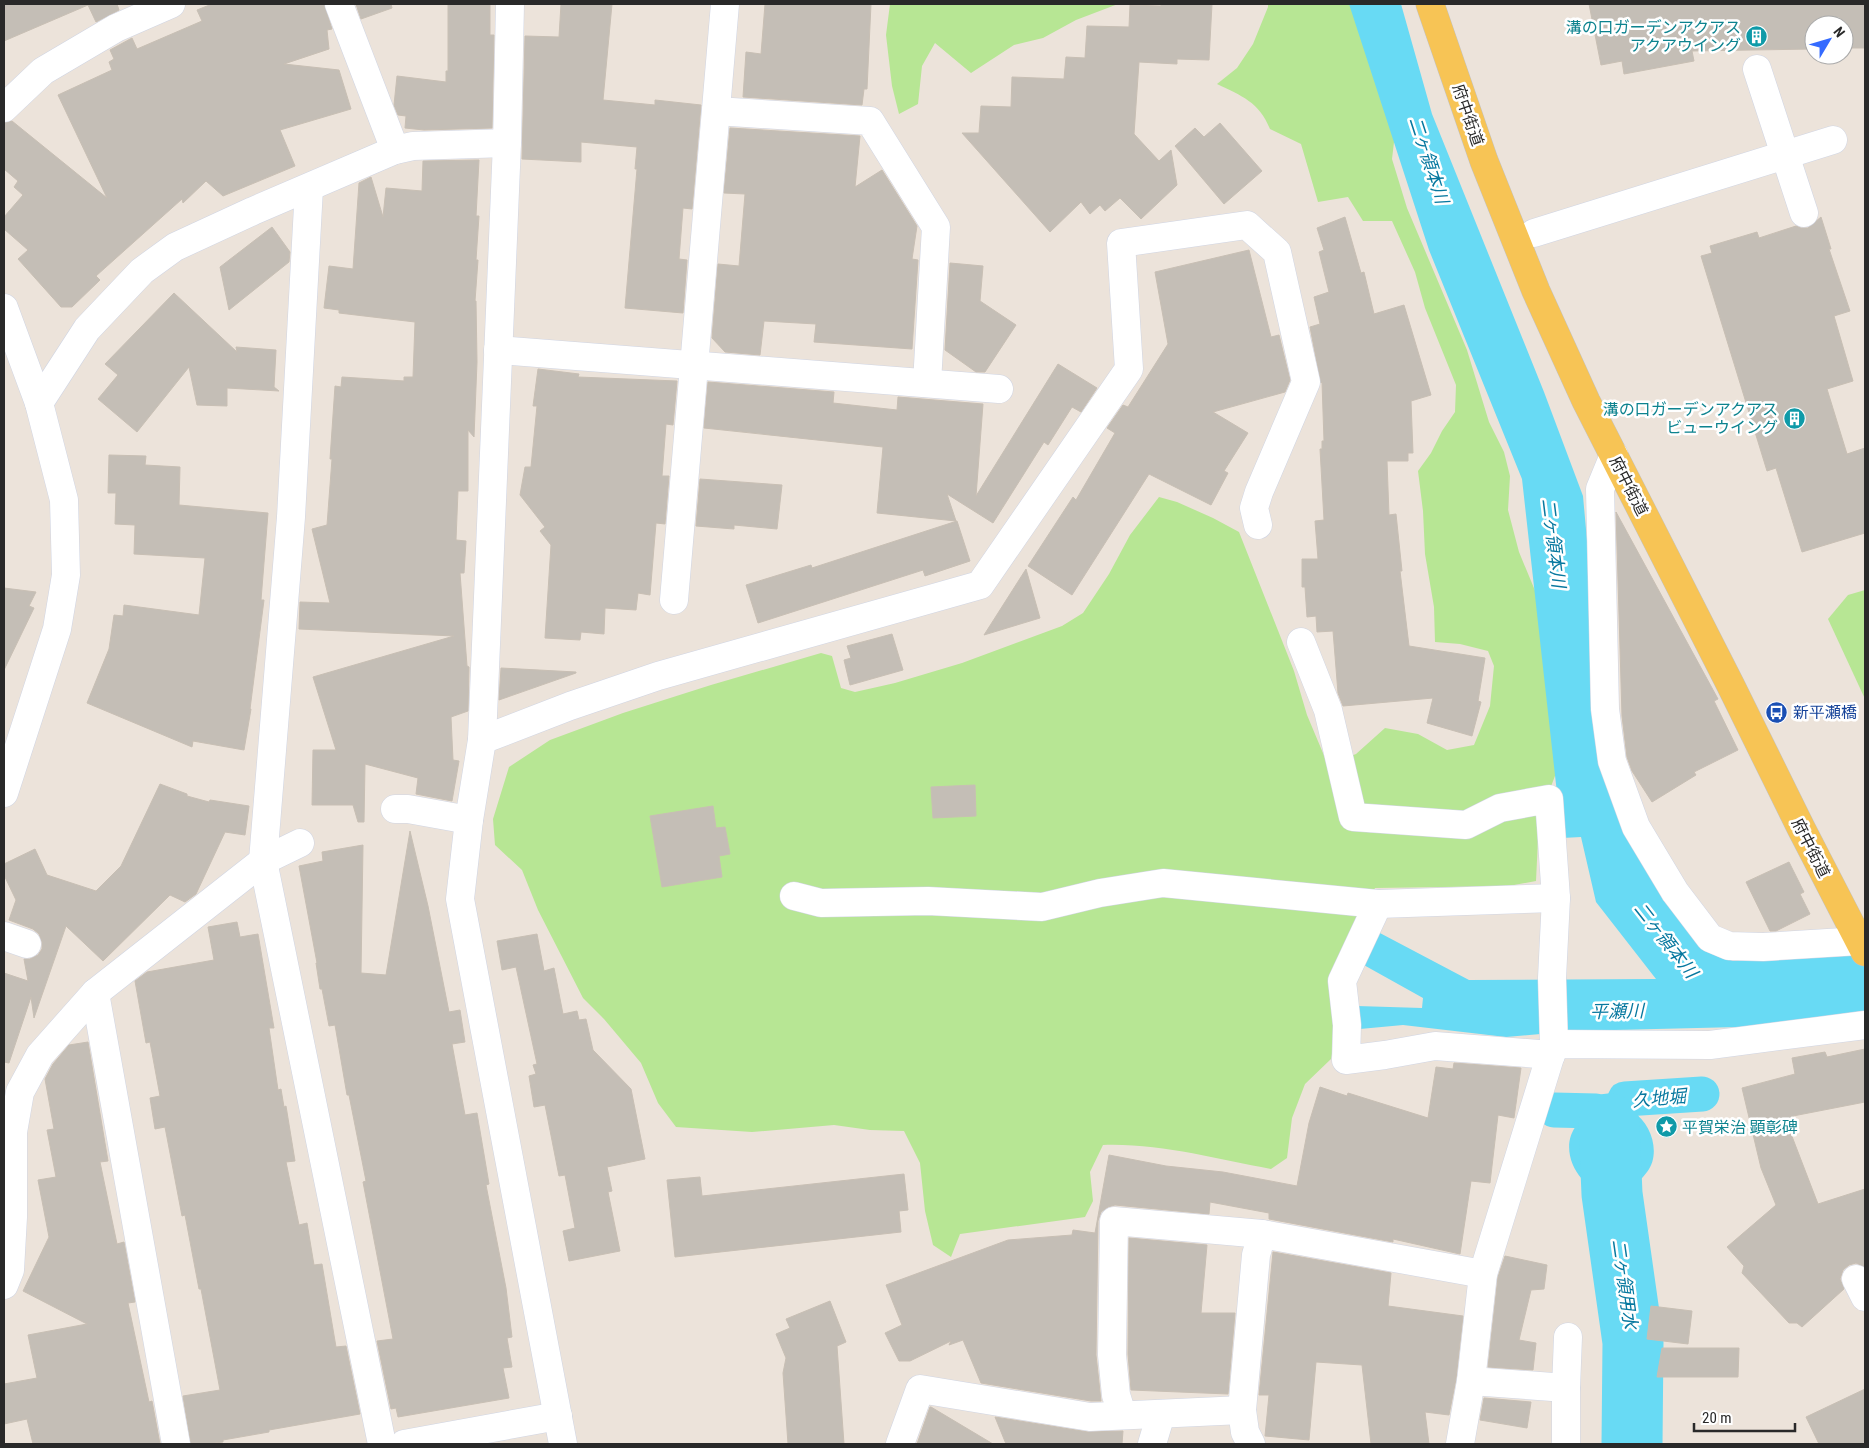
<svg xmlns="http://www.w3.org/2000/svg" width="1869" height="1448" viewBox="0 0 1869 1448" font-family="'Roboto Condensed','Noto Sans JP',sans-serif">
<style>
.green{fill:#b7e694}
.water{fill:#68daf4}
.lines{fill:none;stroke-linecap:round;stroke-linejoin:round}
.canal{stroke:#68daf4;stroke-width:35}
.river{stroke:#68daf4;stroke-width:61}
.building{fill:#c4beb6;stroke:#c8bfb4}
.minor-casing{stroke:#d0d5e3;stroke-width:29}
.major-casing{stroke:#c3c3c3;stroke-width:29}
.minor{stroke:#fff;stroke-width:28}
.major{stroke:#f7c455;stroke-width:28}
.labels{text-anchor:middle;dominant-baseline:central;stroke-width:5;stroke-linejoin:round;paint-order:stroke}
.culture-label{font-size:16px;fill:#0d838f;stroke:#fff;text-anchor:end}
.street-label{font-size:16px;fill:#292929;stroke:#fff}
.transit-label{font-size:16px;fill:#164399;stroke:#fff;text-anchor:start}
.water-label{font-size:18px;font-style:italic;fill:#07789f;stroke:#fff}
</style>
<rect width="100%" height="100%" fill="#ece3da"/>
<g class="green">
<path d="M890 4H1118L1076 20 1043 38 1014 45 971 73 935 43 922 66 918 104 899 114 892 86 886 35Z"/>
<path d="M1268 4H1355L1397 117 1392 159 1407 208 1467 350 1489 422 1504 452 1510 476 1508 510 1519 552 1536 593 1558 768 1539 818 1536 881 1509 886 1375 888 1358 921 1331 1059 1305 1084 1292 1118 1287 1158 1271 1169C1216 1159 1160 1143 1103 1145L1090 1172 1093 1201 1085 1217 960 1234 951 1257 933 1245 925 1211 920 1163 904 1131 870 1130 834 1125 752 1132 676 1127 658 1103 641 1063 604 1019 583 998 538 910 522 870 495 845 493 819 509 767 550 740 623 713 711 685 821 653 832 656 841 688 855 692 895 683 962 663 1062 626 1083 613 1109 574 1130 535 1159 497 1177 502 1213 518 1239 532 1294 671 1307 715 1328 765 1356 754 1385 728 1418 734 1447 750 1474 745 1490 706 1494 666 1488 651 1460 644 1435 642 1434 607 1425 554 1423 511 1418 471 1431 453 1442 431 1455 412 1456 385 1425 308 1415 272 1392 221H1363L1348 197 1318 202 1301 144 1270 129C1259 102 1242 96 1217 84L1237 68 1253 44 1268 7Z"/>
<path d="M1865 590V699L1828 619 1848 595Z"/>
</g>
<g class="water">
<path d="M1349 4H1401L1432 114 1544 392 1583 496 1596 640 1612 787 1663 900 1706 950 1733 961 1865 951V1024L1573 1031 1506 1037 1403 1025 1360 1029 1357 1006 1422 1008 1423 998 1362 964 1378 932 1469 980 1656 979 1596 902 1581 837 1562 838 1522 479 1429 250Z"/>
<path d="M1607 1108C1615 1108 1625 1108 1633 1112 1652 1124 1661 1154 1647 1172 1598 1239 1523 1128 1607 1108Z"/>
</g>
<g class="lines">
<g class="canal">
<path d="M1621 1109 1625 1099 1702 1094"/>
<path d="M1554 1110 1596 1111"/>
</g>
<path class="river" d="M1609 1124 1612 1194 1633 1342 1632 1444"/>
</g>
<g class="building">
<path d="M4 4H117L119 10 96 22 88 5 4 41Z"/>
<path d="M212 4H324L332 29 327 30 329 49 284 64 339 70 351 109 280 130 295 166 223 196 206 181 183 203 182 199 96 276 100 280 72 307H61L18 259 28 250 4 229V217L23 195 14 187 18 181 4 169V123L12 121 107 198 58 95 112 70 109 62 114 59 110 50 132 38 137 49 202 21 197 10Z"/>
<path d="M356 4H391L392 8 361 19Z"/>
<path d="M448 4H490V35H494L492 128 424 130 405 128 406 116 398 115 394 105 397 76 446 82V71H448Z"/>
<path d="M561 4H612L603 100 655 105V100L701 105 692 209 683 208 679 259 687 260 683 313 625 308 637 169H635L637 147 581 142V162L522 159 525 36 559 37Z"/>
<path d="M765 4H871L867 89H864L862 105 743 97 746 52 761 54Z"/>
<path d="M1161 4H1212L1209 60 1177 59V64L1139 62 1134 134 1159 161 1171 150 1177 185 1141 219 1120 198 1105 211 1100 205 1090 214 1081 202 1050 232 962 133H979L981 106 1011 107 1012 77 1064 79 1066 57 1085 58 1087 26 1129 27 1130 5 1161 6Z"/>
<path d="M1589 4H1865V48H1844V25H1814V49L1692 51 1694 61 1624 74 1622 61 1601 65Z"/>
<path d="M1220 123 1262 171 1224 204 1175 146 1195 128 1204 137Z"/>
<path d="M730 128 860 136 855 187 882 170 917 226 912 259 918 260 912 349 814 342 816 324 764 321 760 355 725 352 712 338 718 264 739 266 745 194 724 193Z"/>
<path d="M479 160 476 216H479L476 260H478L475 301H476L477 362 474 437 468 430V491H458L456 540 466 541 464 573H460L467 666 469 667 468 711 451 717 453 760 459 761 452 801 416 794 418 778 365 764 364 822H358L353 805H312L313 750H336L313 677 454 636 299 629 300 602 330 603 312 529 327 525 332 459H330L335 386 341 387 342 377 404 381V377H413L415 322 339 313V310L324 308 329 266 353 269 359 183 371 177 383 217 386 188 422 191 423 161Z"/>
<path d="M1345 217 1361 273 1364 272 1374 314 1404 305 1431 395 1411 401 1413 453H1408V461H1387L1389 515 1396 514 1402 571H1400L1409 646 1485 658 1478 701 1481 702 1472 736 1427 723 1433 698 1343 706 1338 693 1333 631 1317 632 1316 616 1307 617 1305 587H1302V559H1318L1315 521 1324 520 1320 449H1322V441H1324L1322 382 1321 383 1310 327 1320 324 1314 297 1329 292 1319 252 1324 250 1317 228Z"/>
<path d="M1821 217 1831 249H1829L1850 311 1834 316 1853 381 1827 389 1847 454 1865 448V533L1802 552 1776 468 1767 471 1701 256 1712 253 1710 246 1757 232 1759 238 1796 226 1801 228H1808Z"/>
<path d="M272 227 290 252 289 262 229 310 220 267Z"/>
<path d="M1249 250 1271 337 1279 335 1290 380 1285 392 1213 412 1248 433 1224 471 1228 473 1211 505 1149 474 1072 595 1028 566 1073 497 1076 500 1115 433 1107 428 1123 405 1128 407 1168 344 1155 272Z"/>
<path d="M950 263 983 266 980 301 1016 325 985 372H976L945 350Z"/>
<path d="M174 293 237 352 236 347 276 350 274 387 279 391 227 388V406L197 405 189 367 137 432 98 399 118 375 105 364Z"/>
<path d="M1058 364 1097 388 1081 412 1072 407 1048 445 1044 442 993 523 947 494 956 521 877 513 883 447 704 428 708 382 834 392 833 403 897 410 898 397 983 404 976 496Z"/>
<path d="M538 369 579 374 578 377 677 381 673 425 666 424 662 476H669L665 524 656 523 650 595 638 593 636 610 605 608 604 634 581 632 580 640 545 638 551 545 540 531 545 527 520 495 525 467H531L537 406H533Z"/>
<path d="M109 455 146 456 145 465 180 467 179 505 268 513 261 600H264L250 709H251L244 750 193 741 192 747 87 703 109 649 114 615 123 616 124 605 199 615 205 558 134 554 135 525 115 524 116 493H108Z"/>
<path d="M700 479 782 485 777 529 734 525V529L696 526Z"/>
<path d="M1616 512 1718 699 1714 701 1738 750 1694 772 1696 775 1652 802 1632 771 1627 757 1622 716Z"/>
<path d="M957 521 970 561 925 576 923 570 758 623 746 585 811 565 812 568Z"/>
<path d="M1026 569 1040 618 984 635Z"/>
<path d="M4 588 36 592 29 606 34 608 4 670Z"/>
<path d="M892 634 903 670 850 685 844 660 851 658 847 646Z"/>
<path d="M501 668 576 672V673L499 700Z"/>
<path d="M160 784 187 794V796L209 802 210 800 249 806 245 835 225 832 196 894 185 902 170 895 103 961 66 926 34 1018 31 997 9 1063 4 1062V973L28 981 24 959H30L38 955 42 949V942L39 934 33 929 9 920 16 900 4 875V864L35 849 47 875 96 891 121 866Z"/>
<path d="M975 785 976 816 933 818 931 787Z"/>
<path d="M713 806 716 828 725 827 730 854 719 856 722 877 662 887 650 816Z"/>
<path d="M410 831 428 906 449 1012 460 1010 465 1042 452 1044 465 1115 477 1113 489 1184 486 1185 506 1288 512 1337 507 1338 512 1367 503 1368 509 1398 398 1417 396 1408 391 1409 377 1341 393 1339 363 1182 366 1181 349 1095H347L335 1025 329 1026 322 989H320L316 963H317L299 866 323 861 322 852 363 845 361 973 386 975Z"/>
<path d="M1789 862 1804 892 1800 894 1810 914 1776 931H1770L1746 882Z"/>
<path d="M237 922 240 937 258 934 274 1028H269L278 1090 281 1089 284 1107 286 1106 295 1161 286 1162 299 1225 307 1223 314 1265 322 1264 336 1347 346 1346 360 1414 269 1430V1432L223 1440V1442L207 1444H191L183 1396 220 1390 201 1289H199L185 1215 182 1216 165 1127 155 1129 150 1098 160 1096 150 1042 146 1043 135 981 147 972 214 960 208 927Z"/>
<path d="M537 934 544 971 554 968 563 1014 577 1011 579 1020 586 1019 593 1050 631 1089 645 1159 607 1167 612 1191 608 1192 620 1251 569 1261 563 1231 575 1228 565 1175 559 1176 545 1105 534 1107 529 1076 536 1074 533 1065 537 1064 516 967 502 970 497 941Z"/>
<path d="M88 1042 108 1161 100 1162 117 1244 124 1242 135 1302 128 1303 149 1402 152 1401 160 1444H33L27 1419 4 1424V1384L37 1378 28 1335 87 1324 23 1291 49 1237 38 1180 56 1177 47 1130 54 1129 45 1079 53 1064 69 1045Z"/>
<path d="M1865 1049V1102L1793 1116 1795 1125 1788 1126 1818 1204 1865 1189V1267L1856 1263 1849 1265 1843 1270 1840 1279 1844 1289 1802 1327 1797 1323H1789L1742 1273 1744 1266 1727 1247 1776 1205 1761 1168 1742 1088 1795 1074 1792 1058 1825 1052 1827 1057Z"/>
<path d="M1454 1063 1521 1068 1514 1118 1498 1115 1490 1183 1471 1181 1460 1254 1393 1239V1242L1269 1219V1213L1210 1202 1209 1214 1115 1205 1108 1207 1101 1212 1098 1221 1096 1355 1101 1401H1091L981 1383 963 1340 949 1345 951 1341 910 1361H899L885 1333 902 1325 886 1285 1008 1240 1072 1235 1073 1230 1095 1233 1109 1155 1166 1166 1223 1172 1297 1186 1309 1123 1320 1087 1347 1096 1348 1093 1428 1118 1436 1067 1453 1069Z"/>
<path d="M904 1174 908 1210 899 1211 901 1232 675 1257 667 1180 700 1177 702 1196Z"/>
<path d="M1129 1238 1207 1245 1201 1313H1235L1228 1394 1131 1390 1128 1354Z"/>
<path d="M1273 1252 1391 1273 1388 1306 1463 1316 1456 1379 1449 1415 1425 1412 1429 1444H1371L1362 1365 1316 1362 1309 1440 1265 1436 1269 1395H1259Z"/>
<path d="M1505 1256 1547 1265 1544 1289 1531 1290 1519 1340 1536 1343 1533 1370 1488 1367 1498 1277Z"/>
<path d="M830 1301 846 1342 837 1346 844 1444H788L783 1373 786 1358 776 1334 790 1328 786 1319Z"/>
<path d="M1651 1306 1692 1311 1688 1344 1647 1339Z"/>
<path d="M1662 1348H1739L1738 1377H1657Z"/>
<path d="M1865 1389V1444H1819L1806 1417Z"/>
<path d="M1484 1398 1531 1402 1527 1428 1480 1420Z"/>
<path d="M930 1407H931L993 1444H917Z"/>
<path d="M995 1417 1088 1432 1123 1431 1122 1444H1006Z"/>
</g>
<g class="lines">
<defs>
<g id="minor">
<path d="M339 4 395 150"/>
<path d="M510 4 507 143 482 740 469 820 460 899 563 1444"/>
<path d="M1757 69 1804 213"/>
<path d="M4 108 43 71 116 28 171 4"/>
<path d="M716 111 870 121 936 227 927 383"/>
<path d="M309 188 291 517 263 861 382 1444"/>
<path d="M1534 233 1833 140"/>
<path d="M4 308 39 403 64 500 66 575 57 629 4 793"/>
<path d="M498 350 999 389"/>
<path d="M39 403 87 329 142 271 175 247 253 211 395 150 413 146 507 143"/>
<path d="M1614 455 1600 489 1605 709 1612 761 1636 827 1675 892 1710 938 1729 946 1763 947 1860 941"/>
<path d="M674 600 725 4"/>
<path d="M1301 642 1328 710 1353 817 1466 825 1500 808 1549 799 1556 898 1552 978 1554 1044"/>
<path d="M482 740 570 706 658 676 980 585 1129 369 1121 243 1247 225 1277 252 1306 382 1259 492 1254 508 1258 525"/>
<path d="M395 809H408L469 820"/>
<path d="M794 896 821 903 928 901 1042 907 1100 893 1163 883 1378 904 1556 898"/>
<path d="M1378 904 1342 981 1347 1025 1346 1060 1385 1055 1435 1046 1551 1055"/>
<path d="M4 936 27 944"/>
<path d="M95 993 176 1444"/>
<path d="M1856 1279 1865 1297"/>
<path d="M4 1285 10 1270 13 1217V1132L20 1092 40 1055 95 993 263 861 300 843"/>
<path d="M1471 1381 1566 1388"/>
<path d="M1122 1414 1116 1395 1112 1355 1114 1221 1262 1234 1483 1274"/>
<path d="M404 1444 558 1416"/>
<path d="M900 1444 920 1389 1090 1417 1242 1410"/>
<path d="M1152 1444 1161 1414"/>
<path d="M1251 1444 1245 1432 1242 1410 1256 1255 1262 1234"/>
<path d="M1460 1444 1471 1381 1483 1274 1554 1044 1710 1045 1865 1025"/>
<path d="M1566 1444V1388L1568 1337"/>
</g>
<path id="major" d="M1430 4 1484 161 1536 291 1586 401 1730 684 1801 828 1865 952"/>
</defs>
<use href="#minor" class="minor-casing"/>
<use href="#major" class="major-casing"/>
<use href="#minor" class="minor"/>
<use href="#major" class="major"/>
</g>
<defs>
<symbol id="building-disc" viewBox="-11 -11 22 22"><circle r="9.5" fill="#0f9aa8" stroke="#fff"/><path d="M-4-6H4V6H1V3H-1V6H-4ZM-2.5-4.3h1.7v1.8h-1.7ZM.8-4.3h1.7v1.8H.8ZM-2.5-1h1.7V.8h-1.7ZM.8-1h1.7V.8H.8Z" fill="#fff"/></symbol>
<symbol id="bus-disc" viewBox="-11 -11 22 22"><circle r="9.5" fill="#1a4fb4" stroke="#fff"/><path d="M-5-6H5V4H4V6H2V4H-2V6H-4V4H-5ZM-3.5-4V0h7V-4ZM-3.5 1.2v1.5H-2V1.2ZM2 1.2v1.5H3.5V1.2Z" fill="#fff"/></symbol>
<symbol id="sight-disc" viewBox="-11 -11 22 22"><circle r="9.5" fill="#0f9aa8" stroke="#fff"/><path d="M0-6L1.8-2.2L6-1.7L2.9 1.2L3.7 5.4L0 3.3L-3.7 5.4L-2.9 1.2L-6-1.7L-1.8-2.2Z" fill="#fff"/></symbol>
</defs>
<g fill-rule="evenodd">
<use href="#building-disc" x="1744" y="24" width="25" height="25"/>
<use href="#building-disc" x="1782" y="406" width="25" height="25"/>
<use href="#bus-disc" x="1764" y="700" width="25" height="25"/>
<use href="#sight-disc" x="1654" y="1114" width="25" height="25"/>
</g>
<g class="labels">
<g class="culture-label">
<text x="1741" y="27">溝の口ガーデンアクアス<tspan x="1741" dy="18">アクアウイング</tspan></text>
<text x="1778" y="409">溝の口ガーデンアクアス<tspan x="1778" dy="18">ビューウイング</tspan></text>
<text x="1682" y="1127" text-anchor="start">平賀栄治 顕彰碑</text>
</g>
<g class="street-label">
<text transform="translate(1468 115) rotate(71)">府中街道</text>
<text transform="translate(1629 486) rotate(63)">府中街道</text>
<text transform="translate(1811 848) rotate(63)">府中街道</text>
</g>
<g class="transit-label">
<text x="1793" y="712">新平瀬橋</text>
</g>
<g class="water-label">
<text transform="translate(1429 160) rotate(72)">二ヶ領本川</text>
<text transform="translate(1554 543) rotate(83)">二ヶ領本川</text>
<text transform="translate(1666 940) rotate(52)">二ヶ領本川</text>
<text transform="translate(1617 1011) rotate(-1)">平瀬川</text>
<text transform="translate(1659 1098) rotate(-5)">久地堀</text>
<text transform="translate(1625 1284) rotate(82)">二ヶ領用水</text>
</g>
</g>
<rect width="1869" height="1448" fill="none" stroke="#292929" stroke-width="10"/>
<g transform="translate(1829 40) rotate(52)"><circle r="24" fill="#ffffff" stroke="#a9a9a9"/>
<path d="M0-4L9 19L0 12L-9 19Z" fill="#356bff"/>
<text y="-8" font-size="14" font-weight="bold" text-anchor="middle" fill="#292929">N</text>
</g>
<path d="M1694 1423v8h101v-8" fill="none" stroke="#292929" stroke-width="2.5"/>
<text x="1702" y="1423" font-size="15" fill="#292929" stroke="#ffffff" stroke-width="4" paint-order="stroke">20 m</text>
</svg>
